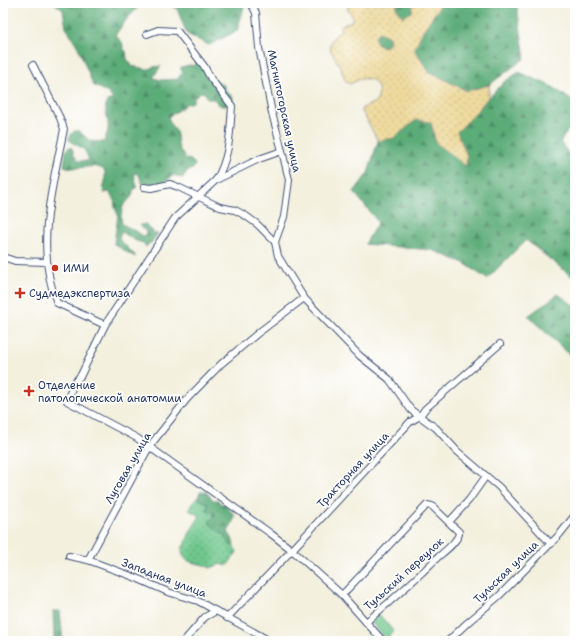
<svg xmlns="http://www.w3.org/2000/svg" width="578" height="644" viewBox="0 0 578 644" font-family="'Shantell Sans',sans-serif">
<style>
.grass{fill:url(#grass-dots);stroke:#467b76}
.forest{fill:url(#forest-firs);stroke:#3c6e6b}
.sand{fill:url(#sand-dots);stroke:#84847e;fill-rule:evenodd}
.pitch{fill:#70c78d;stroke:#467b76}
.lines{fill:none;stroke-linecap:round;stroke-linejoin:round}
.minor-casing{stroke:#3b4c71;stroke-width:8}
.minor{stroke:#fff;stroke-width:6}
.poi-dot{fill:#c8321e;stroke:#fff;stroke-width:1.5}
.labels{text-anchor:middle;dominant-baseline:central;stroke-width:3.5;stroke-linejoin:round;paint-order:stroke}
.street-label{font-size:11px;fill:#1b2f5e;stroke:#fff}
.poi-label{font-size:11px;fill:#1b2f5e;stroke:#fff;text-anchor:start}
</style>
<defs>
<pattern id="grass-dots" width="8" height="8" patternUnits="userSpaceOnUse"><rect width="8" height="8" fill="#70c78d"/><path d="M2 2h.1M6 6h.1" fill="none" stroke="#5ba276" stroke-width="1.8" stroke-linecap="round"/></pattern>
<pattern id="forest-firs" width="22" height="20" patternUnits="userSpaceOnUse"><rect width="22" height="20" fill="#5cac78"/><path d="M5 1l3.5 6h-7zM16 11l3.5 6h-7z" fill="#4b8c66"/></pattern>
<pattern id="sand-dots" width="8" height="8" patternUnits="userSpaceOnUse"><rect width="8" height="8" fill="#eeda9e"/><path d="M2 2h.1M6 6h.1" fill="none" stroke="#ccbb8a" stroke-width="1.8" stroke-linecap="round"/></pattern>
</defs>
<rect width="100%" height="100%" fill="#fff"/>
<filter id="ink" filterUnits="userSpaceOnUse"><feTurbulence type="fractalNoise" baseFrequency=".025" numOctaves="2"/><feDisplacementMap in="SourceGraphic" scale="8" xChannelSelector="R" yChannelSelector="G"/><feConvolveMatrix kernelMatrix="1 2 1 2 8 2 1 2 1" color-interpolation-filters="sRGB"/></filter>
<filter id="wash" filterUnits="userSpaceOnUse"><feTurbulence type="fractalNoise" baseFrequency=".012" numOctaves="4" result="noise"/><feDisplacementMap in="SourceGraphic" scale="16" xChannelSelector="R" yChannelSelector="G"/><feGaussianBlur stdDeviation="0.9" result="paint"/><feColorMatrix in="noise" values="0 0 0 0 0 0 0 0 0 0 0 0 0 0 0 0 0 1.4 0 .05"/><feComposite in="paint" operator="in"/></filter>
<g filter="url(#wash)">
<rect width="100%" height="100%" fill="#f3f0de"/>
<path class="grass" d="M198 497 199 499 208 504 209 505 207 509 213 512 214 517 210 524 224 534 230 545H233L237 552 227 566 221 564 210 568C203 562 186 565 183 555 182 553 182 551 182 548L185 544 191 530 200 516 189 510 193 502Z"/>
<g class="forest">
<path d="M54 3H142L127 19 115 35 122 42 124 50 126 51 127 59 131 63V66L142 68 146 70 153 67 161 66 154 76V78L161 80 179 79V76L183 73V72L181 70V67L190 65 193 66 197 61C205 70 213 82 224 85L226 91 233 97V100L230 101 226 106C219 107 218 103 214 99H208L205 93 200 92 194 98 193 102 186 104 183 107 168 117 172 127C179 130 176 141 179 148 181 152 184 154 185 159L191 160 195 164 193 169 187 171 183 178H181L174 175 165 182 149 186 146 183H142L139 175 136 173 134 174 137 187 133 191 132 196 123 206 121 217 122 224C129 228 138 231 144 237L146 232 140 225 146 224 149 229 152 230 153 233 158 234 151 243H149L146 247 144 243 136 241 122 232 119 237 120 240 135 255V257L114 244 118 215 115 208 114 198 111 196 110 192 104 193C102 187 105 185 105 180 105 177 105 174 105 171 95 161 78 172 64 166L66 151 69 147 72 148 74 155 78 161H89C85 145 79 148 69 140V137L74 131H79L90 141 104 142C106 136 109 130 108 123 107 115 104 108 107 101L113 99 108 93 93 85 78 47 66 27 63 10Z"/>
<path d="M168 3H245L237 31 209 45 187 34 177 9Z"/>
<path d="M397 3H413L412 12 405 17 401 16V13L396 8Z"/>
<path d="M440 3H517V7L525 58 489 85 467 91 429 72 414 48 424 29 438 9Z"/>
<path d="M379 31 389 37 390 42 387 46 383 47 376 43 375 36Z"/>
<path d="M519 72 553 87 575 103V120L560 142 572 158 575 157V279L526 240 487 279 464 263 432 250 365 244 378 222 354 192 368 173 378 141 394 138 416 120 431 122 436 143 466 165V156L457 132 504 82Z"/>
<path d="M558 294 575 306V356H571L528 316Z"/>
<path d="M200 492H206L213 500H218L221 504H225C228 510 231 509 235 517L228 532 232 538 234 544 233 545H230L227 542 224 534 219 532C216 528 210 526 209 521L214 517 213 512 207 510 208 504 199 499 198 497Z"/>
<path d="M53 611H60L63 641H53L54 636Z"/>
</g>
<path class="sand" d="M348 3H397L396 8 403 17 412 12 413 3H440L438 9 424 29 414 49 429 72 467 91 489 85V96L473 116 457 132 467 156 466 166 436 143 431 122 416 120 394 138 378 141 361 109 377 101C382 89 376 76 361 79 357 80 353 83 349 84L345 80 341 68 331 51 330 45 332 39 340 31 342 25 352 21V15L348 10ZM379 32 389 37 390 42 387 46 383 47 376 43 375 36Z"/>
<path class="pitch" d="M379 614 394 632 386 639 371 622Z"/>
</g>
<g filter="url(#ink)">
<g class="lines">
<defs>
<g id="minor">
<path d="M251 3 256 13 259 48 272 113 282 151 289 180 284 217 275 242 278 256 304 298 360 356 389 379 411 410 436 428 457 451 499 487 551 544"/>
<path d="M147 34 158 30 177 31 204 66 211 79 232 106C230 132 230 157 216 180"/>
<path d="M33 65 60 118 64 129C53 185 34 247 57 303L105 325"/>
<path d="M282 151 259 159 216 180 175 218 105 325 81 375 74 383 67 401 137 438 270 533 292 550 342 595 383 641"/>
<path d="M144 187 151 188 170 184 178 187 220 207 235 210 246 216 257 224 275 242"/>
<path d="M3 257 15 261 47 262"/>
<path d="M449 522 469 500 486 476"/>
<path d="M69 556 88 560 134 577 168 592 198 601 270 641"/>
<path d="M88 560 149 447 187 399 221 364 258 333 304 298"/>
<path d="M342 595 427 505 432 506 459 532V534C456 543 445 551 438 557 415 580 391 601 366 622"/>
<path d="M227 618 292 550 410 422 420 416 425 409 500 344"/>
<path d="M184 641 205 617 216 611"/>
<path d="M448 641 467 623 499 596 560 534 575 515"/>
</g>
</defs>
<use href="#minor" class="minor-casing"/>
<use href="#minor" class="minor"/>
</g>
</g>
<g class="poi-dot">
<circle cx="55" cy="268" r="4"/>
<path d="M18 287h4v4h4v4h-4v4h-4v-4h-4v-4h4z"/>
<path d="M27 385h4v4h4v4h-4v4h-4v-4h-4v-4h4z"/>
</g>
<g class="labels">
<g class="street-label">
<text transform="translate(284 111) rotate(78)">Магнитогорская улица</text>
<text transform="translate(128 468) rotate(-60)">Луговая улица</text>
<text transform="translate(353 470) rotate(-47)">Тракторная улица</text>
<text transform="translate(506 572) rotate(-44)">Тульская улица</text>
<text transform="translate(404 574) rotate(-42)">Тульский переулок</text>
<text transform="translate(164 578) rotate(21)">Западная улица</text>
</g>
<g class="poi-label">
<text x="63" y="268">ИМИ</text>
<text x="29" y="293">Судмедэкспертиза</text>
<text x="38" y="385">Отделение<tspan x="38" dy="13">патологической анатомии</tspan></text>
</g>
</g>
<rect width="578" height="644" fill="none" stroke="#fff" stroke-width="16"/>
</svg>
